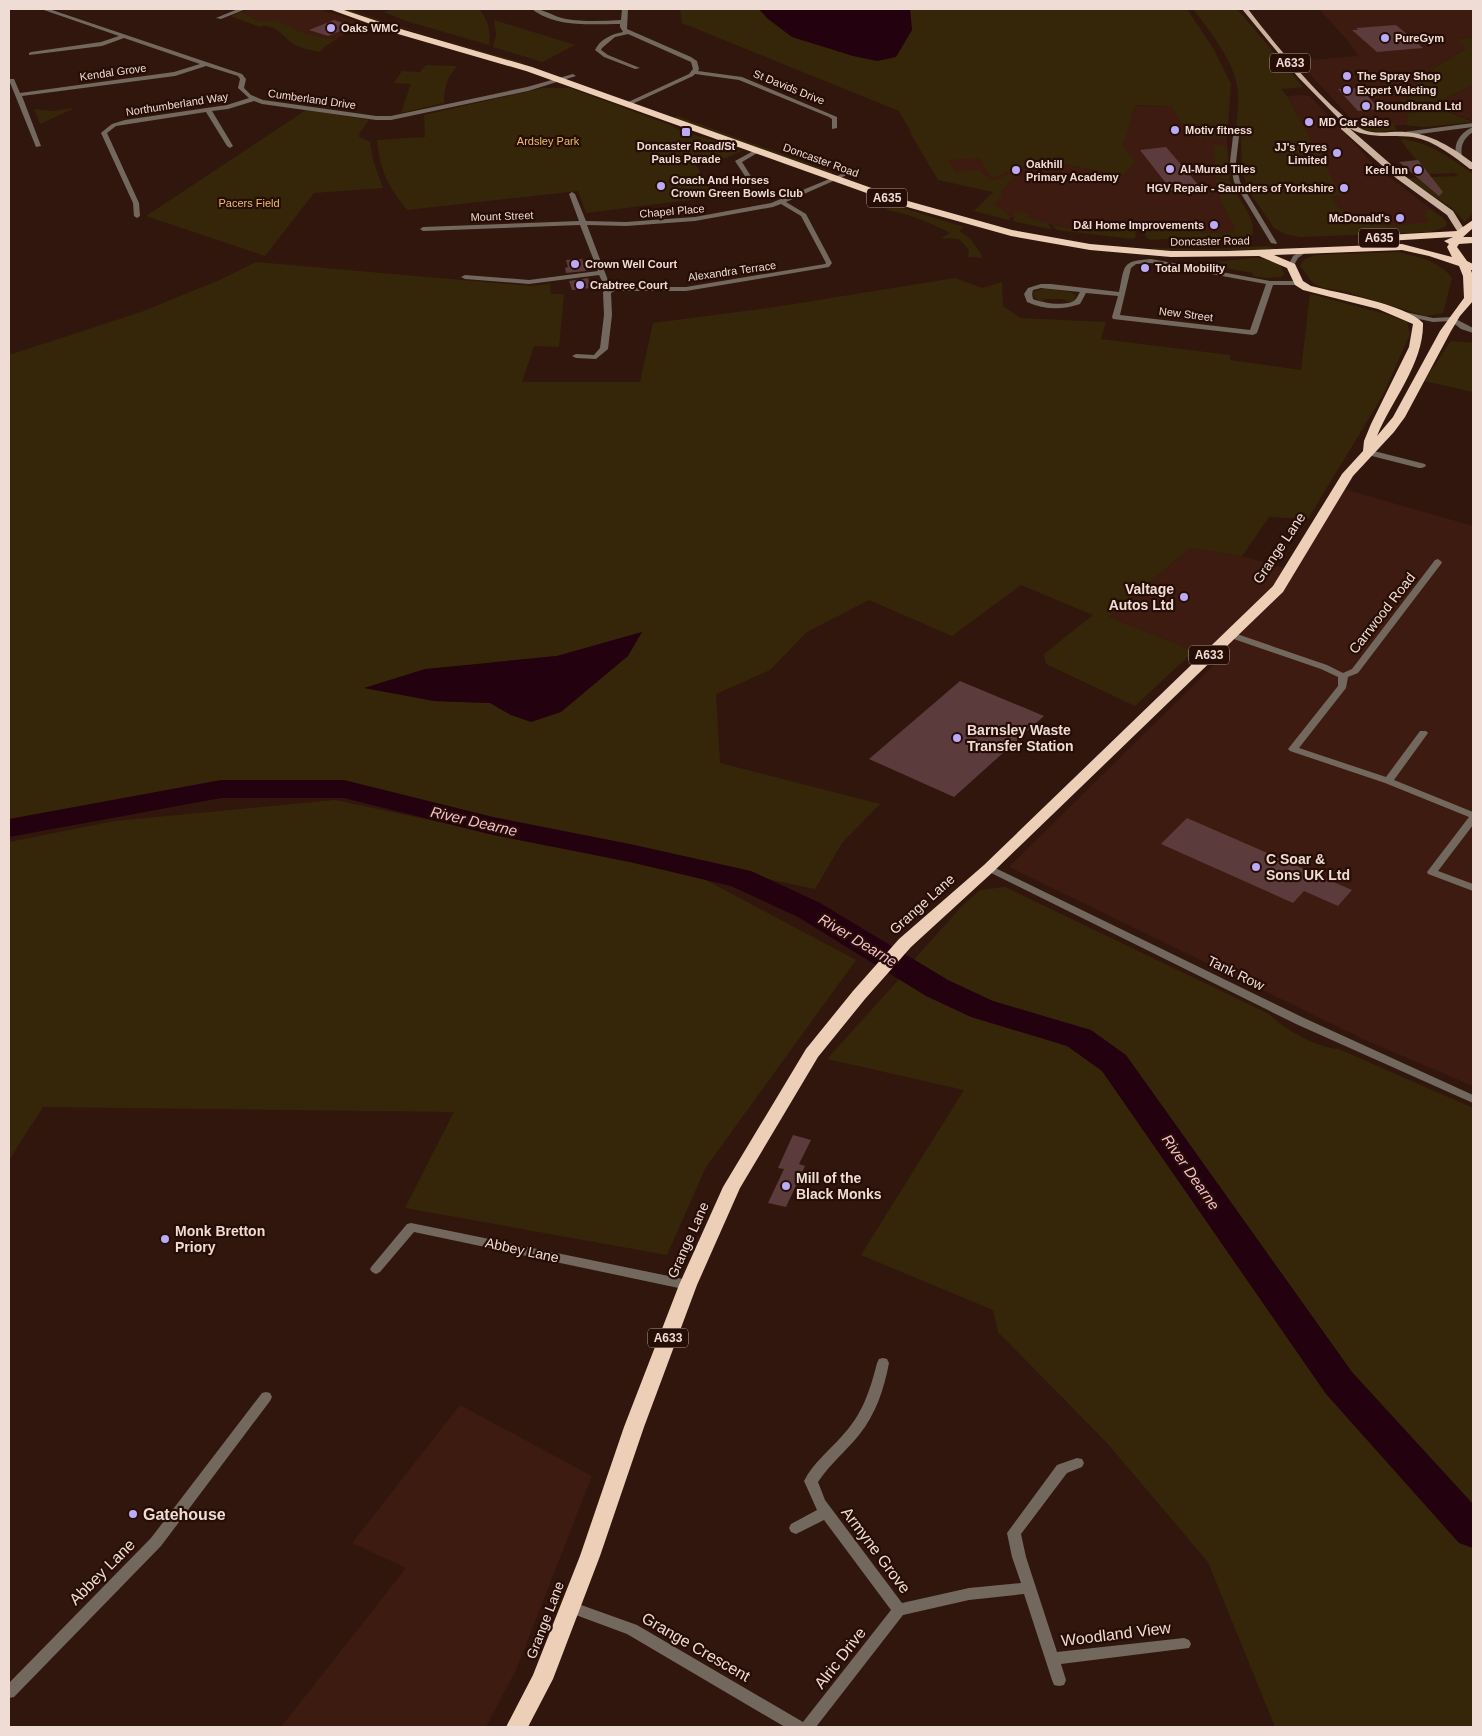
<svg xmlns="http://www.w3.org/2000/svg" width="1482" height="1736" viewBox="0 0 1482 1736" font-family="Helvetica,sans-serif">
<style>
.built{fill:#3d1b10}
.green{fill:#352609;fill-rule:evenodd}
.water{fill:#23010f}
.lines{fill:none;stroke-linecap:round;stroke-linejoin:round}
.river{fill:#23010f;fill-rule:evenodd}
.building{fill:#5c3b3c}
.street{fill:#73685e;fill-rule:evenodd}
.primary{fill:#cbb29e;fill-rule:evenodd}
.highway{fill:#edcfb8;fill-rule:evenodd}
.poi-dot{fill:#bbaaf6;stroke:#260d05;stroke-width:2}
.labels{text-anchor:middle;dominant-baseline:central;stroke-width:4.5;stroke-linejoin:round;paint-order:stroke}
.far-poi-label{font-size:11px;font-weight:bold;fill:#efdcd5;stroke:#260d05;text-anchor:start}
.far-street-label{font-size:11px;fill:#efdcd5;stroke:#260d05}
.far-park-label{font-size:11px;fill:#eabd6a;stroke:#260d05}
.shield{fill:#260d05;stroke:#b39e97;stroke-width:1}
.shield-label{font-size:12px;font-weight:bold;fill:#efdcd5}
.street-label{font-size:14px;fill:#efdcd5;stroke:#260d05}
.poi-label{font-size:14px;font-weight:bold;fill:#efdcd5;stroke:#260d05;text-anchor:start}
.water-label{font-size:15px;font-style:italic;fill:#f6bed0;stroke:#260d05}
.near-poi-label{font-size:16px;font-weight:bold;fill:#efdcd5;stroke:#260d05;text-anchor:start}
.near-street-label{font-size:16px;fill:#efdcd5;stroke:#260d05}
</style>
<rect width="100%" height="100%" fill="#31160d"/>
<g class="built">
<path d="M250 9H320L362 23 324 47 319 52 294 45 280 31 264 25 260 27 231 16Z"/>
<path d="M1319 9H1473V38L1458 39 1466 49 1436 67 1410 88 1408 99 1400 100 1409 110 1406 125H1357L1298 61 1358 56 1349 42Z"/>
<path d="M1473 85V121L1441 109 1447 97Z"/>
<path d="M1302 95 1310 96 1377 168 1442 217 1447 223 1445 227 1429 232 1358 223 1346 216 1331 197 1341 196 1287 96Z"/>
<path d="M1134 105 1171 106 1176 116 1196 138H1227L1229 178 1233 190 1223 206 1236 228 1232 232 1146 235 1143 231 1116 236 974 211 993 192 938 180 909 132 929 124 1017 168 1044 161 1124 175 1123 146Z"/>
<path d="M1344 489 1473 526V1086L1365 1040 1009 867 1218 661 1109 617 1190 548 1242 556 1295 571Z"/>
<path d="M460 1405 592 1476 516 1670 486 1727H281L406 1568 352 1543Z"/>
</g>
<g class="green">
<path d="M347 9 439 39 524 63 521 64 344 10Z"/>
<path d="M393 9H479C488 20 491 31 489 45L406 21 384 12Z"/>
<path d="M680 9H759L768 19 912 30 910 9H1187L1213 48 1231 84 1227 138H1196L1176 116 1171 106 1135 105 1123 146 1135 161 1124 175 1044 161 1017 168 994 178 991 177 980 158 948 160 955 172 981 170 988 179 995 180 1022 169 1000 192 1003 194 993 205 998 206 1010 217 1009 220 974 211 993 192 938 180 899 111 682 23Z"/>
<path d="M1193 9H1237L1303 87 1281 89 1287 96 1342 196 1331 197 1346 216 1353 215 1359 223 1389 226 1430 222 1425 216 1426 210H1431L1442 217 1447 223 1445 227 1429 232 1300 237 1285 234 1274 228 1250 193 1242 171 1241 134 1236 130C1237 118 1239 104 1238 91 1234 60 1211 33 1193 9Z"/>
<path d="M241 12 261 22 276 20 303 33 329 39H337L324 47 319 52C312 50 302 49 295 45 284 39 276 22 260 27L231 16Z"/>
<path d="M494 20 575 45 542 62 493 47 496 35Z"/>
<path d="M1473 38V85L1447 97 1441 109 1473 122 1424 127 1406 125 1409 110 1399 99H1408L1410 88 1436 67 1466 49 1457 39Z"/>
<path d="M426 65 457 66C447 77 444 88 444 103L401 113 411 84 394 83 402 71 420 72Z"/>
<path d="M543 88H570L670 125 680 131 713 140 742 151 726 158 694 161 713 197 586 213 578 191 407 210C387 184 381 173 377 140L425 137 424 115Z"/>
<path d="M75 108 40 124 34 109 52 111Z"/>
<path d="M306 110 369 120 360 132 359 137 370 142 373 160 383 188 314 193 265 256 146 216Z"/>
<path d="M677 116 832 172V174L674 118Z"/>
<path d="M1395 123 1396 130C1384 131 1367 135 1357 125Z"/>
<path d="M1401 139C1430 142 1450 158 1473 174V213L1465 222 1453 209 1408 178 1458 176 1454 173 1429 174C1420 162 1407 152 1401 139Z"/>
<path d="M1214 144 1227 147 1230 180 1215 177 1214 147H1212Z"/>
<path d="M1215 179 1230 181C1236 197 1258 219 1252 236 1234 245 1210 239 1190 238 1176 238 1163 239 1150 240L1146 237 1144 231 1175 226 1186 217 1193 228 1201 230V233L1233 232 1235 228 1223 206Z"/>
<path d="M887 206 906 209 964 227 959 231C971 237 976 246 983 258L968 257 969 250 959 239 941 238 950 233C929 222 910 214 887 210Z"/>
<path d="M1018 212 1030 214 1026 218 1047 223 1051 228 1050 229 1013 221 1015 217 1013 213Z"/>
<path d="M1084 222 1113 230 1129 228 1135 231 1136 237 1132 239 1057 230 1052 225 1077 229Z"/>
<path d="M1267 246 1276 249 1222 252 1153 251V248L1209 249Z"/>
<path d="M1398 252C1419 257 1439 261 1452 278L1443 313 1426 316 1343 291 1323 288 1313 283 1300 266C1304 258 1309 257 1317 255Z"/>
<path d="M1253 258C1265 258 1281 259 1284 274L1281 277 1266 278 1253 276V273L1214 266 1212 262Z"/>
<path d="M256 262 530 286 550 284 551 294H564L559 347 534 346 522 382H640L653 323 775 307 955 278 982 288 1002 282 1003 306 1020 318 1106 322 1101 339 1230 355V360L1301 370 1310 294 1382 313 1407 322 1410 334 1383 395 1308 519 1269 517 1242 556 1190 548 1109 617 1194 651 1135 706 1046 664 1044 654 1093 615 1021 585 952 636 869 600 807 632 770 670 716 694 720 763 880 804 842 843 815 889 343 789 220 784 9 822V355L141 312 222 279ZM642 632 511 715 490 703 434 701 366 688 494 662 557 656Z"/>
<path d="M1045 288 1071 292 1076 296 1074 301 1070 302 1063 299H1042L1046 302 1039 301 1032 295 1033 292Z"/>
<path d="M1451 341 1473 343V392L1424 381Z"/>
<path d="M335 800 700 877 856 960 706 1167 667 1255 405 1208 454 1112 43 1107 9 1160V842L115 821Z"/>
<path d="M1005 887 1269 1014C1285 1030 1317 1048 1339 1049L1473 1108V1727H1275L1208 1562 1108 1444 998 1332 993 1310 861 1255 964 1090 827 1059 902 976 970 1013 1071 1043 1115 1082 1188 1189 1360 1431 1402 1478 1409 1450 1349 1381 1119 1060 1081 1032 984 1002 935 982 911 963 962 906 980 890Z"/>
</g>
<g class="water">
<path d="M759 9H910L912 30 896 57 877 61 853 56 792 37 768 19Z"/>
<path d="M642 632 628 656 561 712 531 722 511 715 490 703 434 701 364 688 425 669 557 656Z"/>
</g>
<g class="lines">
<path class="river" d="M221 780H344L493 817 630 844 751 871 820 903 948 980 993 1001 1091 1030 1126 1055 1352 1372 1473 1504V1548L1459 1543 1326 1394 1102 1071 1067 1046 971 1017 926 996 798 917 731 886 630 862 493 835 344 798H221L9 837V819Z"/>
</g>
<g class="building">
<path d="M334 20 353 26 328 36 309 30Z"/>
<path d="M1396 25 1423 48 1377 52 1352 30H1358L1356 28Z"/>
<path d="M1361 88 1379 109 1358 111 1338 89Z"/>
<path d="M1166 147 1201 188 1172 191 1140 150Z"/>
<path d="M1418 160 1443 192 1439 196 1399 162Z"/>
<path d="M582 259 586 271 566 273 565 268 568 267 566 260Z"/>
<path d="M588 278 591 288 572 290 569 281Z"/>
<path d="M960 681 1044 716 954 797 869 759Z"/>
<path d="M1187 818 1352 890 1338 906 1304 891 1293 903 1161 844Z"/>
<path d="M793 1135 811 1140 799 1164 805 1166 786 1207 768 1203 784 1169 778 1168Z"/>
</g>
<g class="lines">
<g class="street">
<path d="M41 9H49L242 74 246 79 244 88 251 95 263 100 376 116H391L527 87 573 74 576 76 528 91 391 120H376L262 104 254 101 228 109 212 111 233 146 230 148 227 146 206 112 116 126 107 133 139 203 140 216 137 218 134 216 133 203 101 133 102 132 112 124 125 120 227 105 249 98 238 88 240 79 238 76 206 66 175 76 22 96 41 146 36 147 9 80 10 79H14L20 93 174 72 200 64 124 38 102 46 29 55V53L31 52 101 42 119 36Z"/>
<path d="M238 9H246L221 19 216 18Z"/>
<path d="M532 9C543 8 554 17 566 19 584 22 603 21 621 20L622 9H628L627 29 691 57 697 61 699 69 698 71 742 77 837 117V128L832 129V119L829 117 739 80 695 74 693 76 630 105H626V103L689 74 693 69 691 62 628 34 615 37 602 48 601 50 608 55 640 68 635 69 604 57 595 50C600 39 612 34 623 32L620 27V24C592 24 556 28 532 9Z"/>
<path d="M1473 123V127L1404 136 1401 134 1404 132Z"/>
<path d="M1473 127V132C1464 138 1460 145 1462 156L1457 157C1452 144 1461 132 1473 127Z"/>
<path d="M1236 134 1239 136 1236 162 1240 182 1277 243 1276 244 1271 243 1234 182 1230 162 1233 136Z"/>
<path d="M757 149 759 150V152L742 162 752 178 747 179 735 161Z"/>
<path d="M844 173 849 174 786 202 806 214 832 263 829 267 686 291H622L616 290 611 293 612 315 608 349 596 359 576 358 572 356 576 354 594 355 600 348 604 315 603 292 610 287 604 285 599 275 529 284 465 279 461 277 465 275 529 280 598 271 580 225 423 231 420 229 423 227 579 221 569 194 572 192 575 194 586 221 626 222 695 217 771 203ZM781 204 801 216 826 263 825 264 686 287H623L609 283 587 225 626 226 695 221 773 207Z"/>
<path d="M1304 249 1309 250 1298 258 1293 267H1289L1288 266 1293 256Z"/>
<path d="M1151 259 1270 281H1299L1303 283 1299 285H1273L1257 333 1253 335 1113 319 1112 317 1118 296 1086 293 1080 304C1063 310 1044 310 1027 302L1024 294 1028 288 1041 284H1051L1119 292C1125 265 1121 261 1151 259ZM1151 263 1266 284 1250 330 1120 315 1131 268 1136 264ZM1041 288 1080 292C1078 295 1077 298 1075 300 1067 307 1042 303 1033 299L1032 294 1033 290Z"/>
<path d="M1396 310 1433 318 1452 317 1473 328V333L1461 329 1451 321 1433 322 1396 314Z"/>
<path d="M1364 450H1370L1425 464 1426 466 1422 468H1419L1364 454Z"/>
<path d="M1438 559 1442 562 1441 564 1358 673 1348 677 1346 688 1299 748 1386 777 1420 731H1426L1428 733 1394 780 1473 812V825L1438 871 1473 884V891L1428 874 1427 872 1469 817 1385 783 1290 751 1288 749 1338 686V677L1321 669 1228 637 1227 635 1231 632 1234 633 1327 665 1343 673 1352 669 1435 560Z"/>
<path d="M989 865 1304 1018 1473 1095V1103L1296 1024 985 870 984 868 985 866Z"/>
<path d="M411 1223 688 1280 692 1282 694 1285 692 1288 688 1290 414 1232 380 1272 376 1274 372 1272 370 1269 372 1266 407 1224Z"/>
<path d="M883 1358 887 1359 889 1363C884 1389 876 1414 859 1435 846 1451 830 1464 818 1482L825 1500 902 1603 969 1588 1021 1583 1012 1557 1007 1533 1057 1465 1077 1458 1082 1459 1084 1463 1082 1467 1067 1473 1021 1534 1026 1557 1057 1652 1184 1638 1189 1640 1191 1644 1189 1648 1061 1664 1066 1680 1064 1685 1059 1686 1054 1685 1052 1680 1024 1594 969 1600 903 1615 816 1727H785L627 1634 565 1611 563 1607 565 1603 570 1601 637 1625 803 1722 891 1610 824 1520 796 1534 791 1532 789 1528 791 1524 817 1510 804 1481C813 1463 829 1451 842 1436 862 1415 870 1391 877 1363L879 1359Z"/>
<path d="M266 1392 270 1393 272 1397 270 1401 161 1546 14 1697 9 1698V1683L151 1538 262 1393Z"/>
</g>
<path class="primary" d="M1242 9H1248C1270 38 1333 116 1364 130 1376 135 1392 131 1405 132 1432 134 1453 148 1473 163V169H1470C1453 156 1435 141 1413 137 1391 134 1370 140 1349 128L1402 174 1453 211 1466 232 1465 234H1459L1447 215 1396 178 1341 129V125H1345L1298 77Z"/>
<path class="highway" d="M329 9H341L404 30 532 67 908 201 1012 230 1090 244 1171 251H1228L1402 244 1452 257 1447 247 1449 244 1444 241 1453 237 1387 241 1382 238 1387 235 1457 231 1473 220V228L1463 237H1473V243L1459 244 1457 247 1467 261 1473 264V270H1471L1473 276V301L1460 316 1451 331 1405 417 1394 432 1353 476 1283 592 994 871 911 947 865 999 818 1057 740 1188 697 1285 644 1427 600 1556 553 1679 528 1727H506L533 1675 580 1556 624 1427 679 1285 723 1187 806 1049 853 991 899 939 984 865 1273 586 1342 474 1363 451 1364 441 1371 424 1409 347 1413 324 1378 309 1303 290 1295 285 1287 268 1259 256 1171 257 1090 250 1011 236 900 205 526 71 398 34ZM1402 250 1429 256 1459 266 1463 276 1464 298 1440 331 1393 417 1377 436C1392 400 1424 363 1423 323 1406 304 1337 293 1311 286L1303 281 1295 264 1274 255Z"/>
</g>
<g class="poi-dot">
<circle cx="331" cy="28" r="5"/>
<circle cx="1385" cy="38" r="5"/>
<circle cx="1347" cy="76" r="5"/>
<circle cx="1347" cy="90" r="5"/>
<circle cx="1366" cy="106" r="5"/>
<circle cx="1309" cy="122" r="5"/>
<circle cx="1175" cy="130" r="5"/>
<rect x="681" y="127" width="10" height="10" rx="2.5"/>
<circle cx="1337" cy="153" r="5"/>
<circle cx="1170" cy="169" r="5"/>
<circle cx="1016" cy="170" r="5"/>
<circle cx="1418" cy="170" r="5"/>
<circle cx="661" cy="186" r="5"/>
<circle cx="1344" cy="188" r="5"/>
<circle cx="1400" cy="218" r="5"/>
<circle cx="1214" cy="225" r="5"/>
<circle cx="575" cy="264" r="5"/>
<circle cx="1145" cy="268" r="5"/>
<circle cx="580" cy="285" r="5"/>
<circle cx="1184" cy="597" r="5"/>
<circle cx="957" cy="738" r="5"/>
<circle cx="1256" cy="867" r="5"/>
<circle cx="786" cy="1186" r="5"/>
<circle cx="165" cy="1239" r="5"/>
<circle cx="133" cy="1514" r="5"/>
</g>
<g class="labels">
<g class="far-poi-label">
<text x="341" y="28">Oaks WMC</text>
<text x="1395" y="38">PureGym</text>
<text x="1357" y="76">The Spray Shop</text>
<text x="1357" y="90">Expert Valeting</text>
<text x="1376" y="106">Roundbrand Ltd</text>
<text x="1319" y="122">MD Car Sales</text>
<text x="1185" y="130">Motiv fitness</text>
<text x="686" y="146" text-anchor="middle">Doncaster Road/St<tspan x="686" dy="13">Pauls Parade</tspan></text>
<text x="1327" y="147" text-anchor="end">JJ's Tyres<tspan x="1327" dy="13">Limited</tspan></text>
<text x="1026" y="164">Oakhill<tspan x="1026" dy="13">Primary Academy</tspan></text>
<text x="1180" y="169">Al-Murad Tiles</text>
<text x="1408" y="170" text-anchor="end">Keel Inn</text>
<text x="671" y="180">Coach And Horses<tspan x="671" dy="13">Crown Green Bowls Club</tspan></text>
<text x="1334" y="188" text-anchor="end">HGV Repair - Saunders of Yorkshire</text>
<text x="1390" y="218" text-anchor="end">McDonald's</text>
<text x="1204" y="225" text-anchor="end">D&amp;I Home Improvements</text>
<text x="585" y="264">Crown Well Court</text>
<text x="1155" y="268">Total Mobility</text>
<text x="590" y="285">Crabtree Court</text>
</g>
<g class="far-street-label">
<text transform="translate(113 72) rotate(-8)">Kendal Grove</text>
<text transform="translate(789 87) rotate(22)">St Davids Drive</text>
<text transform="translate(312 99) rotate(8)">Cumberland Drive</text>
<text transform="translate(177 104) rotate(-9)">Northumberland Way</text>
<text transform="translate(821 160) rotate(20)">Doncaster Road</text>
<text transform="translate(672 211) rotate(-5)">Chapel Place</text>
<text transform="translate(502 216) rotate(-2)">Mount Street</text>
<text transform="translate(1210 241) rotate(-1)">Doncaster Road</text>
<text transform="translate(732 271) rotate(-8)">Alexandra Terrace</text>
<text transform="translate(1186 314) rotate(7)">New Street</text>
</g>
<g class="far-park-label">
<text x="548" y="141">Ardsley Park</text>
<text x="249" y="203">Pacers Field</text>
</g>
<g class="shield">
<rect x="1270" y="53.5" width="40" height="19" rx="4"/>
<rect x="867" y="188.5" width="40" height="19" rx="4"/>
<rect x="1359" y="228.5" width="40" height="19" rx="4"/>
<rect x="1189" y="645.5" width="40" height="19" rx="4"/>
<rect x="648" y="1328.5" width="40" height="19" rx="4"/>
</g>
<g class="shield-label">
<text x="1290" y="63">A633</text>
<text x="887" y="198">A635</text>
<text x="1379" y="238">A635</text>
<text x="1209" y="655">A633</text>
<text x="668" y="1338">A633</text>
</g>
<g class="street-label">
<text transform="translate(1279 548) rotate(-56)">Grange Lane</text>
<text transform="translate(1382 613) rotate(-52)">Carrwood Road</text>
<text transform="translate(922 904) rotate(-42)">Grange Lane</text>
<text transform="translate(1236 973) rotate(26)">Tank Row</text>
<text transform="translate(688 1240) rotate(-66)">Grange Lane</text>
<text transform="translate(522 1250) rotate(12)">Abbey Lane</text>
<text transform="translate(545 1620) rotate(-69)">Grange Lane</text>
</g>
<g class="poi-label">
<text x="1174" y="589" text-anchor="end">Valtage<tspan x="1174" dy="16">Autos Ltd</tspan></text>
<text x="967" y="730">Barnsley Waste<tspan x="967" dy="16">Transfer Station</tspan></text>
<text x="1266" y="859">C Soar &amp;<tspan x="1266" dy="16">Sons UK Ltd</tspan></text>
<text x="796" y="1178">Mill of the<tspan x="796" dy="16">Black Monks</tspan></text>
<text x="175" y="1231">Monk Bretton<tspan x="175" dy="16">Priory</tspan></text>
</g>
<g class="water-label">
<text transform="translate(474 821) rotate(13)">River Dearne</text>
<text transform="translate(858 940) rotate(31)">River Dearne</text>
<text transform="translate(1191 1172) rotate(55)">River Dearne</text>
</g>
<g class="near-poi-label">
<text x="143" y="1514">Gatehouse</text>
</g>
<g class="near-street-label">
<text transform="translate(876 1550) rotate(53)">Armyne Grove</text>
<text transform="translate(102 1572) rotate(-45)">Abbey Lane</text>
<text transform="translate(1116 1634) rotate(-7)">Woodland View</text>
<text transform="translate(696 1647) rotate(30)">Grange Crescent</text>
<text transform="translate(840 1658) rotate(-52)">Alric Drive</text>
</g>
</g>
<rect width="1482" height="1736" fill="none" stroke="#efdcd5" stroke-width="20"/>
</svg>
